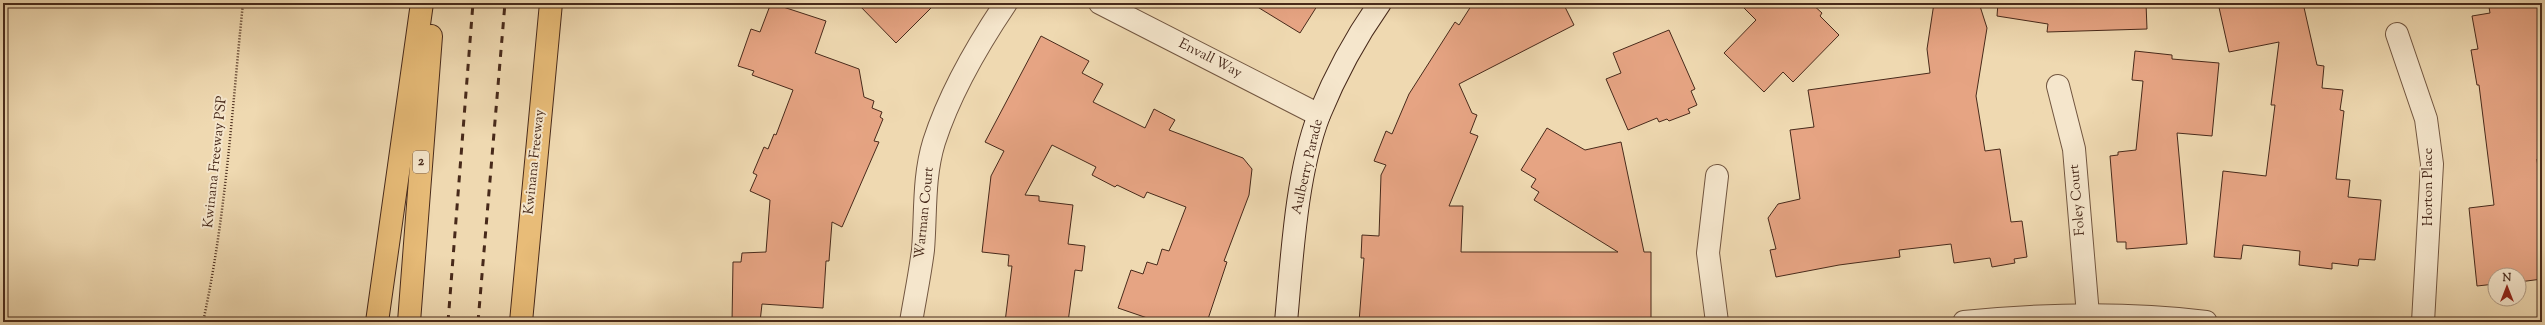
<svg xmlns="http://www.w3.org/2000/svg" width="2545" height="325" viewBox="0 0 2545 325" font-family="'Sorts Mill Goudy',serif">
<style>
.building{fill:#e6a483;stroke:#482a1b}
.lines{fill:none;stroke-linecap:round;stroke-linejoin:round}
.street-casing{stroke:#725640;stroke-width:24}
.secondary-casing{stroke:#482a1b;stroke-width:24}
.highway-casing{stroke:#482a1b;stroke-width:24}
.path{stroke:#482a1b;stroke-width:2.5;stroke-dasharray:1 2;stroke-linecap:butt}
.street{stroke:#f5e6cc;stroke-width:22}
.secondary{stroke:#f5e6cc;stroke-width:22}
.highway{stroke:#e8bc78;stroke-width:22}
.rail{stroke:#482a1b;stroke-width:3;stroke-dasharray:7 7;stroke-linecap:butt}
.labels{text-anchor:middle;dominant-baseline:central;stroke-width:4;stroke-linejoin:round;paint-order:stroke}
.shield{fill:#f5e6cc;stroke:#7c6250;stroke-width:1}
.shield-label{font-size:13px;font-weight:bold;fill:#482a1b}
.street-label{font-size:14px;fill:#482a1b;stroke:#f5e6cc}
</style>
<rect width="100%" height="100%" fill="#efd9b1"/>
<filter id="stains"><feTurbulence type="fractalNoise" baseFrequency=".005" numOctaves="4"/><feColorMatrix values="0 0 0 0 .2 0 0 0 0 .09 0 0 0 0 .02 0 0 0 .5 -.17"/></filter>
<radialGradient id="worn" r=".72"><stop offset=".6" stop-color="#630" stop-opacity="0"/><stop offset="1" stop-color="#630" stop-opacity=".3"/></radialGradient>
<g class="building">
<path d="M771 3 826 21 815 53 859 69 864 97 874 101 872 108 882 112 880 117 883 119 874 141 879 142 842 227 832 222 829 261H826L823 308 762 304 760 322H732L733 262H741L742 253 766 252 770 200 750 191 757 175 753 173 764 147 768 149 774 134 776 135 793 90 752 75 754 71 738 66 751 29 760 32Z"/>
<path d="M857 3H936L896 43Z"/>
<path d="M1251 3H1319L1300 33Z"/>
<path d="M1473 3H1563L1574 25 1459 84 1472 113 1477 115 1470 133 1478 136 1449 206H1463L1461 252H1618L1534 200 1539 192 1531 187 1536 179 1521 170 1547 128 1585 150 1621 142 1644 252H1651V320H1631V322H1359L1364 258H1361L1362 235 1379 236 1381 175 1386 165 1374 161 1386 131 1392 134 1409 94 1455 22 1459 25Z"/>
<path d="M1739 3H1811L1822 13 1820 16 1839 35 1793 82 1783 72 1764 92 1724 53 1756 20Z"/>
<path d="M1934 3H1979L1987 28 1976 96 1985 151 2000 149 2011 222 2022 221 2027 257 2014 259 2015 263 1992 267 1990 258 1954 263 1951 244 1899 250 1900 257 1839 265 1776 277 1770 250 1776 249 1768 218 1778 204 1800 199 1790 130 1814 127 1808 90 1930 73 1927 49Z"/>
<path d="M1998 3H2146L2147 29 2047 32 2048 24 1997 16Z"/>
<path d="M2218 3H2303L2317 65 2324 66 2322 88 2343 90 2340 110 2344 111 2336 179 2350 180 2348 197 2381 200 2375 260 2359 259 2358 266 2332 263V269L2299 265 2300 251 2243 245 2241 259 2214 257 2223 171 2266 176 2275 105H2271L2279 42 2229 52Z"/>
<path d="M2514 3H2542V158L2537 159 2542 207V279L2519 282V275H2495V284L2477 286 2469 208 2494 205 2479 85H2477L2471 50 2478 49 2472 16 2490 13 2489 7Z"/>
<path d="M1669 30 1695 89 1691 91 1697 105 1688 109 1690 113 1669 121 1667 119 1659 122 1657 118 1628 130 1606 79 1621 73 1613 53Z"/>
<path d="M1041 36 1089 61 1082 73 1103 84 1093 102 1145 128 1154 109 1175 120 1169 130 1243 158 1252 169 1249 195 1224 261 1227 262 1207 322H1159L1118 308 1131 270 1143 274 1147 262 1157 265 1162 249 1169 251 1186 207 1147 192 1144 198 1117 185 1115 187 1092 175 1096 167 1052 145 1025 195 1039 196V201L1073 205 1068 244 1085 246 1082 271 1075 270 1068 322H1005L1012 266H1008L1009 255 982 252 991 176 1004 151 985 142Z"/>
<path d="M2135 51 2172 55V59L2219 63 2212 136 2177 133 2187 244 2126 249V242H2117L2110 156 2118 155V152L2136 150 2143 81 2132 80Z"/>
</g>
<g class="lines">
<defs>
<g id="street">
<path d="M1100 3 1319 115"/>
<path d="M2397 34 2426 119 2432 164 2423 322"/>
<path d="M2058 86 2074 149 2088 315"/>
<path d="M911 322C915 298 920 274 923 250 926 214 923 178 934 142 950 92 977 46 1006 3"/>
<path d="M1717 322 1708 253 1717 176"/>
<path d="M1964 322C2045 314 2126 312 2206 322"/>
</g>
<path id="secondary" d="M1286 322C1292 258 1296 175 1319 115 1335 76 1356 37 1380 3"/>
<g id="highway">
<path d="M377 322 422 3"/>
<path d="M409 322 431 36"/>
<path d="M521 322 551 3"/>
</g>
</defs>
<use href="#street" class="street-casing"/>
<use href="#secondary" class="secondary-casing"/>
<use href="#highway" class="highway-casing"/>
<path class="path" d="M203 322C226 217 232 109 243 3"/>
<use href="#street" class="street"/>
<use href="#secondary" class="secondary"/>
<use href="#highway" class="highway"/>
<g class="rail">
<path d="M448 322 473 3"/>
<path d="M478 322 505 3"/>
</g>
</g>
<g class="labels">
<rect class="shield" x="413" y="151" width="16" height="22" rx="3"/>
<g class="shield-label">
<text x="421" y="162">2</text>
</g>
<g class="street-label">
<text transform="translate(1210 59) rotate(27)">Envall Way</text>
<text transform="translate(216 162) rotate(-84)">Kwinana Freeway PSP</text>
<text transform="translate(535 162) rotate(-84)">Kwinana Freeway</text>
<text transform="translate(1308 167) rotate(-77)">Aulberry Parade</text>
<text transform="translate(2429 187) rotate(-90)">Horton Place</text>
<text transform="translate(2078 200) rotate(-95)">Foley Court</text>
<text transform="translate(925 213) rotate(-84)">Warman Court</text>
</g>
</g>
<rect width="2545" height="325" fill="none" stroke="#efd9b1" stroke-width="16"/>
<rect x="4" y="4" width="2537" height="317" fill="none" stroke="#482a1b" stroke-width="2"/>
<rect x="8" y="8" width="2529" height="309" fill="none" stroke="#482a1b"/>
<g transform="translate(2507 287)"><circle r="19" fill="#f5e6cc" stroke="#b09b85"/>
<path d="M0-3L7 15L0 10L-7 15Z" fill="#8f2418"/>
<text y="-6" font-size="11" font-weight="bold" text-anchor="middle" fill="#482a1b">N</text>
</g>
<rect width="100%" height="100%" filter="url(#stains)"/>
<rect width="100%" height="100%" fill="url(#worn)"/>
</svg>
